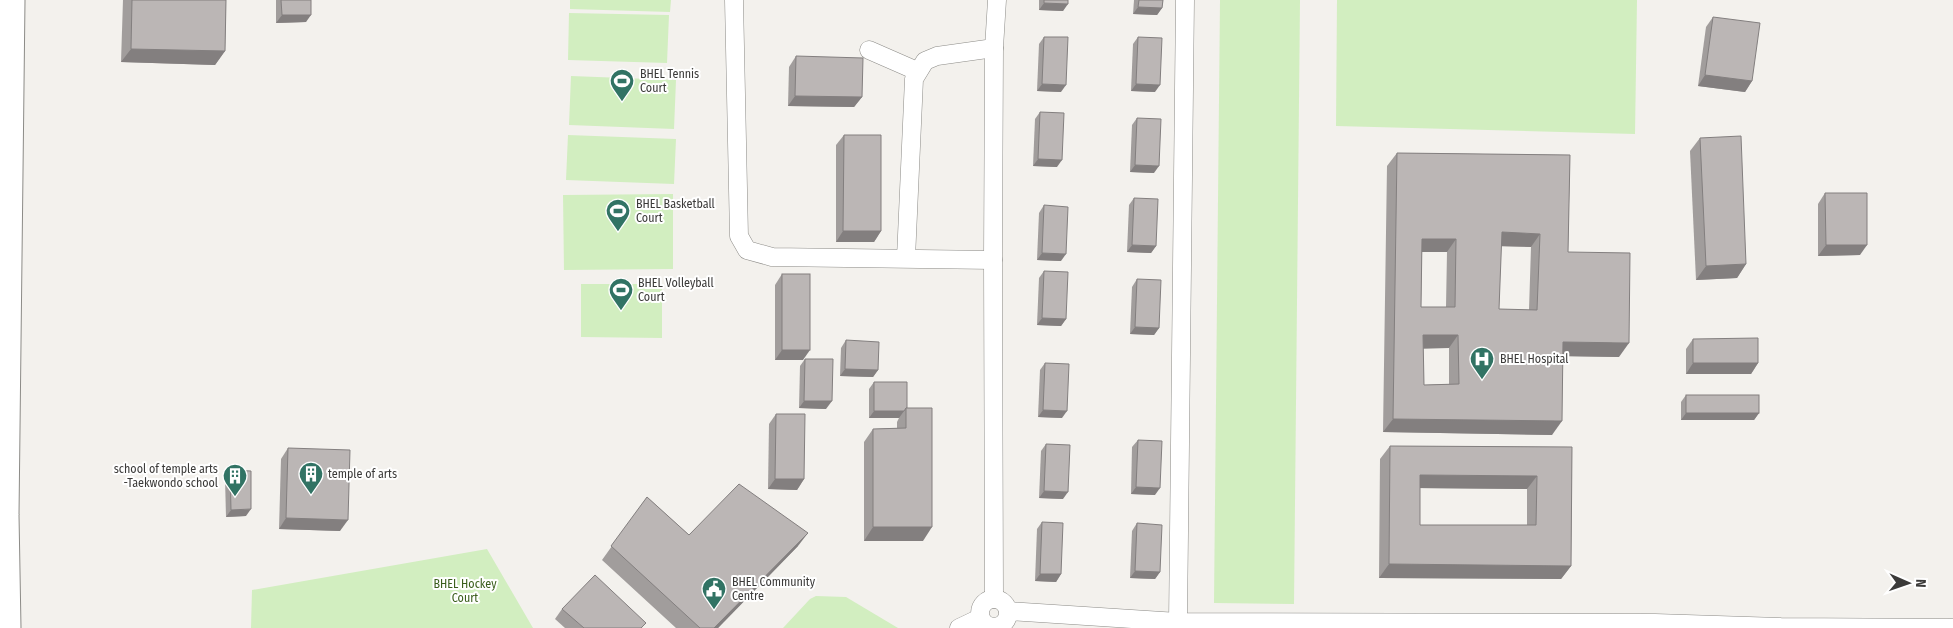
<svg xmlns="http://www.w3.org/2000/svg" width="1953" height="628" viewBox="0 0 1953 628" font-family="'Fira Sans Condensed',sans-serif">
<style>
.green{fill:#d2eec0}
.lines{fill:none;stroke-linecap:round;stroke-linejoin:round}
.street-casing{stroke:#8c8b87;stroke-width:19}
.secondary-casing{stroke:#8c8b87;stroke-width:27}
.street{stroke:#fff;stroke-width:18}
.secondary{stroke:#fff;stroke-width:25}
.wall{fill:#a19d9c;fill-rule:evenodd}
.shaded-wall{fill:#837f7f}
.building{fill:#bbb6b5;stroke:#837f7f;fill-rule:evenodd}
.labels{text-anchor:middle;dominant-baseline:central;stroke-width:4;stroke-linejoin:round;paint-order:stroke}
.poi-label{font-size:12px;fill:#3b3a39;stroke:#fff;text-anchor:start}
.park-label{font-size:12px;fill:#3a5e1c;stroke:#fff}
</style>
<rect width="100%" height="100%" fill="#f3f1ed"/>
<g class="green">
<path d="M570 0H671L670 12 570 9Z"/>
<path d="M1220 0H1300L1294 604 1214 603Z"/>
<path d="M1337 0H1637L1635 134 1336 126Z"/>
<path d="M569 13 669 15 667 63 568 60Z"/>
<path d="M571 76 676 80 674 129 569 125Z"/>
<path d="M568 135 676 139 674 184 566 180Z"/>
<path d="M673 194V269L564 270 563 195Z"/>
<path d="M581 284H662V338L581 337Z"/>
<path d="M487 549 533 628H251L252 590Z"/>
<path d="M816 596 846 597 898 628H783L810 599Z"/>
</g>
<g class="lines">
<defs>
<g id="street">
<path d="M734 0 739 236 747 250 772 257 993 260"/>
<path d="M869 50 917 71"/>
<path d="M906 258 914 79 925 61 937 56 994 48"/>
<path d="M994 599 993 260 994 48 997 0"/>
<circle cx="994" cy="613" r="14"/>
<path d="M1008 611 1178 622 1655 623 1781 627 1953 628"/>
<path d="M1178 622 1185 0"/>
<path d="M959 628 980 618"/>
</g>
<path id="secondary" d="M8 628 6 515 12 0"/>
</defs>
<use href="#street" class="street-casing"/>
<use href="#secondary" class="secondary-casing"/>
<use href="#street" class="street"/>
<use href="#secondary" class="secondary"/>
</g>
<g class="wall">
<path d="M123 0H226L225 51 215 65 121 62Z"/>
<path d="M276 0H311L306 22 276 23Z"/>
<path d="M1039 0H1068L1063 11 1039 10Z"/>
<path d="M1134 0H1163L1162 8 1157 15 1133 14Z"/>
<path d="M1713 17 1752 81 1745 92 1698 86 1706 27Z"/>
<path d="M1044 37 1061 92 1037 91 1039 44Z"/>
<path d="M1138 37 1155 92 1131 91 1133 44Z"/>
<path d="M796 56 862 97 854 107 788 106 789 67Z"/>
<path d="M1040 112 1057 167 1033 166 1035 119Z"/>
<path d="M1137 118 1154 173 1130 172 1132 125Z"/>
<path d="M844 135 881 231 874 242H836V145Z"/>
<path d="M1700 138 1746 264 1737 278 1696 280 1690 151Z"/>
<path d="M1397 153 1570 155 1568 252 1619 357 1563 356 1552 435 1383 432 1387 166ZM1501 246 1531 247 1529 310 1499 309ZM1422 252H1447L1446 307H1421ZM1423 348H1449V384L1424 385Z"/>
<path d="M1825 193 1860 255 1818 256V204Z"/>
<path d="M1134 198 1156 246 1151 253 1127 252 1129 205Z"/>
<path d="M1044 205 1061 261 1037 260 1039 213Z"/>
<path d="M1044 271 1066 319 1061 326 1037 325 1039 278Z"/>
<path d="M782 274 803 360H775V285Z"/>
<path d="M1137 279 1159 328 1154 335 1130 334 1132 287Z"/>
<path d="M1693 339 1758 363 1751 374H1686V349Z"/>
<path d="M846 340 878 370 873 377 840 376 841 348Z"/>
<path d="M805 359 826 409 799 408 800 366Z"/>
<path d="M1045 363 1062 418 1038 417 1040 370Z"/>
<path d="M874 382 907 408 923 541H864V442L873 429 897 428V422L899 418H869V389Z"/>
<path d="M1686 395 1759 413 1754 420H1681V402Z"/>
<path d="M776 414 804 479 797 490 768 489 769 424Z"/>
<path d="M1138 440 1155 495 1131 494 1132 447Z"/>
<path d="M1046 444 1063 499 1039 498 1041 451Z"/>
<path d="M1390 446 1572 447 1571 566 1561 579 1379 578 1380 459ZM1420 488 1527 489V525H1420Z"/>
<path d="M288 448 340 531 279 529 281 459Z"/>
<path d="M230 470 246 516 226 517 225 478Z"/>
<path d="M647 497 689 535 798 546 718 628H676L602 560Z"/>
<path d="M1042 522 1061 574 1056 582 1035 581 1037 529Z"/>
<path d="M1137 523 1160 572 1155 579 1130 578 1132 531Z"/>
<path d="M562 609 643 628H565L555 619Z"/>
</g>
<g class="shaded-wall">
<path d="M1044 3 1068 4 1063 11 1039 10Z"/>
<path d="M1138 7 1162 8 1157 15 1133 14Z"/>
<path d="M282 15H311L306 22 276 23Z"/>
<path d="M131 49 225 51 215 65 121 62Z"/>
<path d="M1705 75 1752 81 1745 92 1698 86Z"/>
<path d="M1042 84 1066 85 1061 92 1037 91Z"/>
<path d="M1136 84 1160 85 1155 92 1131 91Z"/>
<path d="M795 96 862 97 854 107 788 106Z"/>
<path d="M1038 159 1062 160 1057 167 1033 166Z"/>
<path d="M1135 165 1159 166 1154 173 1130 172Z"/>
<path d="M843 231H881L874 242H836Z"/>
<path d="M1502 232 1540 234 1531 247 1492 246Z"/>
<path d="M1422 239H1456L1447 252H1412Z"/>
<path d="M1132 245 1156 246 1151 253 1127 252Z"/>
<path d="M1826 245H1867L1860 255 1818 256Z"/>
<path d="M1042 253 1066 254 1061 261 1037 260Z"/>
<path d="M1746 264 1737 278 1696 280 1706 266Z"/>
<path d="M1042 318 1066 319 1061 326 1037 325Z"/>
<path d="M1135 327 1159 328 1154 335 1130 334Z"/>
<path d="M1423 335H1458L1449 348 1414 349Z"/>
<path d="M1563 342 1629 343 1619 357 1554 356Z"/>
<path d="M782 350H810L803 360H775Z"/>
<path d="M1693 363H1758L1751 374H1686Z"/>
<path d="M845 369 878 370 873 377 840 376Z"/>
<path d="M804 401H832L826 409 799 408Z"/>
<path d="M1043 410 1067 411 1062 418 1038 417Z"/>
<path d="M874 411H904L899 418H869Z"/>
<path d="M1686 413H1759L1754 420H1681Z"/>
<path d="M1393 419 1562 421 1552 435 1383 432Z"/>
<path d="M1420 475 1537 476 1527 489 1411 488Z"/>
<path d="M775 479H804L797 490 768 489Z"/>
<path d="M1136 487 1160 488 1155 495 1131 494Z"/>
<path d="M1044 491 1068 492 1063 499 1039 498Z"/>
<path d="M251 509 246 516 226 517 231 510Z"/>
<path d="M286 518 348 520 340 531 279 529Z"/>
<path d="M873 527H932L923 541H864Z"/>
<path d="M808 533 798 546 718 628H714Z"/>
<path d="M1389 564 1571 566 1561 579 1379 578Z"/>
<path d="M1135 571 1160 572 1155 579 1130 578Z"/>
<path d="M1040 574H1061L1056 582 1035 581Z"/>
</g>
<g class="building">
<path d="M132 0H226L225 51 131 49Z"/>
<path d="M281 0H311V15H282Z"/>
<path d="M1044 0H1068V4L1044 3Z"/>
<path d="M1139 0H1163L1162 8 1138 7Z"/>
<path d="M1713 17 1760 23 1752 81 1705 75Z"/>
<path d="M1044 37H1068L1066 85 1042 84Z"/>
<path d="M1138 37 1162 38 1160 85 1136 84Z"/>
<path d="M796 56 863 58 862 97 795 96Z"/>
<path d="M1040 112 1064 113 1062 160 1038 159Z"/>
<path d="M1137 118 1161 119 1159 166 1135 165Z"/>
<path d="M844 135H881V231H843Z"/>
<path d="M1741 136 1746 264 1706 266 1700 138Z"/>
<path d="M1397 153 1570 155 1568 252 1630 253 1629 343 1563 342 1562 421 1393 419ZM1502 232 1540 234 1537 310 1499 309ZM1422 239H1456L1455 307H1421ZM1423 335H1458L1459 384 1424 385Z"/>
<path d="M1825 193H1867V245H1826Z"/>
<path d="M1134 198 1158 199 1156 246 1132 245Z"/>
<path d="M1044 205 1068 207 1066 254 1042 253Z"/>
<path d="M1044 271 1068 272 1066 319 1042 318Z"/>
<rect x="782" y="274" width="28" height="76"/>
<path d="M1137 279 1161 280 1159 328 1135 327Z"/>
<path d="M1758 338V363H1693V339Z"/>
<path d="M846 340 879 342 878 370 845 369Z"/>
<path d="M805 359H833L832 401H804Z"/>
<path d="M1045 363 1069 364 1067 411 1043 410Z"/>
<path d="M874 382H907V408H906L904 411H874Z"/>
<rect x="1686" y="395" width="73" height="18"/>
<path d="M906 408H932V527H873V429L906 428Z"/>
<path d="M776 414H805L804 479H775Z"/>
<path d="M1138 440 1162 441 1160 488 1136 487Z"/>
<path d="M1046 444 1070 445 1068 492 1044 491Z"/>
<path d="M1390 446 1572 447 1571 566 1389 564ZM1420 475 1537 476 1536 525H1420Z"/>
<path d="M288 448 350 450 348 520 286 518Z"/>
<path d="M230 470 251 471V509L231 510Z"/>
<path d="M739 484 808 533 714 628H700L611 546 647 497 689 535Z"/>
<path d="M1042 522 1063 523 1061 574H1040Z"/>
<path d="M1137 523 1162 525 1160 572 1135 571Z"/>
<path d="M595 575 646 623 641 628H584L562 609Z"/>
</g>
<defs>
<symbol id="stadium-pin" viewBox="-11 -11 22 30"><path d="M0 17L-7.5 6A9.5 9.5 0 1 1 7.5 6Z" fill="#317364" stroke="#fff"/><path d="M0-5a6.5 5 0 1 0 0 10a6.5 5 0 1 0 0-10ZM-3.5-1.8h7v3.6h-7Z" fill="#fff"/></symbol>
<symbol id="hospital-pin" viewBox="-11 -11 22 30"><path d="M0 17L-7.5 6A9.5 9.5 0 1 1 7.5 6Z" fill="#317364" stroke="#fff"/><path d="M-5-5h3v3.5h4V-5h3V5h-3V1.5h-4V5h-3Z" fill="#fff"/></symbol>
<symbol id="building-pin" viewBox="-11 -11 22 30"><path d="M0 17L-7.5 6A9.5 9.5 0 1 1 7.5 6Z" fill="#317364" stroke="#fff"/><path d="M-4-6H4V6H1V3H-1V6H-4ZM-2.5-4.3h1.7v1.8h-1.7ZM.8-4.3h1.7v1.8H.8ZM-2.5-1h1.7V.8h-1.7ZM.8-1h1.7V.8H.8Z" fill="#fff"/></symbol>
<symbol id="civic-pin" viewBox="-11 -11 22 30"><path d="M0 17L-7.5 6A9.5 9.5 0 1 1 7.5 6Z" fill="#317364" stroke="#fff"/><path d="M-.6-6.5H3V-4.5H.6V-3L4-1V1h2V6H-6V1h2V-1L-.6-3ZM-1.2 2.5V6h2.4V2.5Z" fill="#fff"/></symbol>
</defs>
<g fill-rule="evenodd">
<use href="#stadium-pin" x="608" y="67" width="28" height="38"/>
<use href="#stadium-pin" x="604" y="197" width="28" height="38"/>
<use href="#stadium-pin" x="607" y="276" width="28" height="38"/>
<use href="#hospital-pin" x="1468" y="345" width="28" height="38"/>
<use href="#building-pin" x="297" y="460" width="28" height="38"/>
<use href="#building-pin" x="221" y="462" width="28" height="38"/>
<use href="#civic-pin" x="700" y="575" width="28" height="38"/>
</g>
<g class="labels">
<g class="poi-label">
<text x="640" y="74">BHEL Tennis<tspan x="640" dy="14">Court</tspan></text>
<text x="636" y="204">BHEL Basketball<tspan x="636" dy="14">Court</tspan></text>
<text x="638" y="283">BHEL Volleyball<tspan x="638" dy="14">Court</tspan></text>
<text x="1500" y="359">BHEL Hospital</text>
<text x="218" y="469" text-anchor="end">school of temple arts<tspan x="218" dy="14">-Taekwondo school</tspan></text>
<text x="328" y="474">temple of arts</text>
<text x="732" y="582">BHEL Community<tspan x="732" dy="14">Centre</tspan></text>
</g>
<g class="park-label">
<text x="465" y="584">BHEL Hockey<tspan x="465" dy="14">Court</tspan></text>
</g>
</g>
<g transform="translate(1908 583) rotate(92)" stroke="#ffffff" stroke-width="4" paint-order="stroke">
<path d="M0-4L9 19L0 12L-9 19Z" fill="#3b3a39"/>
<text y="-8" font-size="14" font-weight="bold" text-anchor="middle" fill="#3b3a39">N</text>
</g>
</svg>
